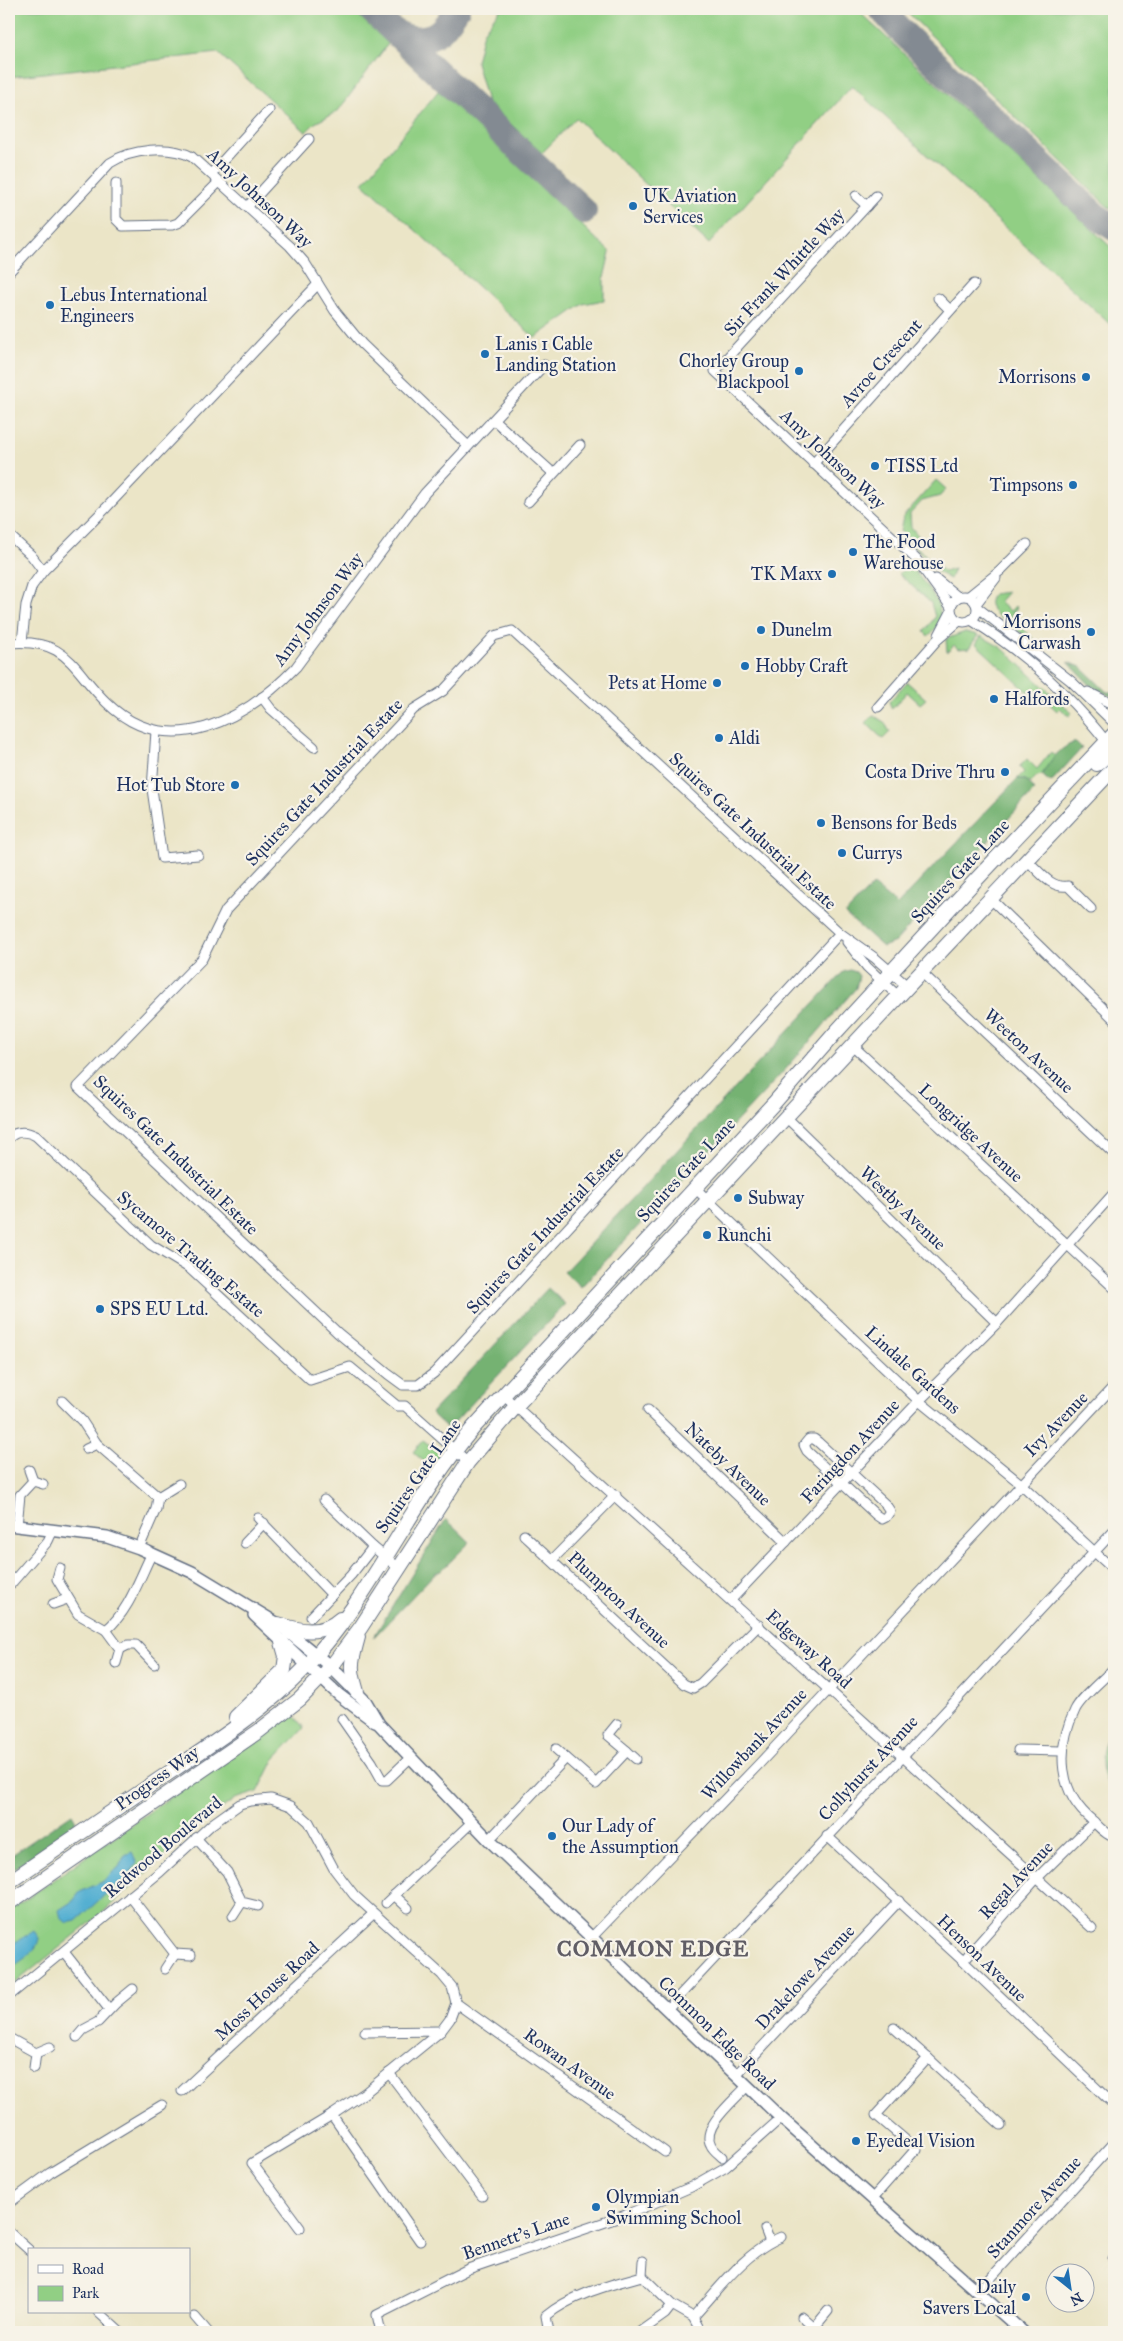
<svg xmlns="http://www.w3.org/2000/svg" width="1123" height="2341" viewBox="0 0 1123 2341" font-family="'IM FELL Great Primer',serif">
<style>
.green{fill:#91cf84;stroke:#567f71}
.forest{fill:#74b272;stroke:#487068}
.water{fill:#53afd1;stroke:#376f98}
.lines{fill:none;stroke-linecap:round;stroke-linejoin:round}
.taxiway{stroke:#838a92;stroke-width:26}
.street-casing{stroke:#646f83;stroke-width:11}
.secondary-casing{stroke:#646f83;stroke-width:14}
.primary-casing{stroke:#646f83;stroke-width:16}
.street{stroke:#fff;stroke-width:9}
.secondary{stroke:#fff;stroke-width:11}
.primary{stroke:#fff;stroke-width:14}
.poi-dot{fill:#1f6fb2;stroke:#f7f3e8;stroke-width:2}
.labels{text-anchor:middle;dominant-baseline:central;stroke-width:4.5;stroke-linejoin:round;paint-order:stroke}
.poi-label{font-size:18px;fill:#1b2f5e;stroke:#f7f3e8;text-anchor:start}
.street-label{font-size:18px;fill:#1b2f5e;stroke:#f7f3e8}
.district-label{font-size:22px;font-weight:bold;letter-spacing:1px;fill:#605d65;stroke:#f7f3e8}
</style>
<rect width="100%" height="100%" fill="#f7f3e8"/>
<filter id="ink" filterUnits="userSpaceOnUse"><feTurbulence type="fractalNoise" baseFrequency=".02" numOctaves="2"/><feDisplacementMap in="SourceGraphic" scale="10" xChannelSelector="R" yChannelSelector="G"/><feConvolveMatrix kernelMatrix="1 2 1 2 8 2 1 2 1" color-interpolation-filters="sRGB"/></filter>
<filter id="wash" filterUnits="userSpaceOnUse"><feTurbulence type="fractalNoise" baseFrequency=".0096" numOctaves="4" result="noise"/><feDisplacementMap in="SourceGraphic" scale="20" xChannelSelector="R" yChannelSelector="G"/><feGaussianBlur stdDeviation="1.12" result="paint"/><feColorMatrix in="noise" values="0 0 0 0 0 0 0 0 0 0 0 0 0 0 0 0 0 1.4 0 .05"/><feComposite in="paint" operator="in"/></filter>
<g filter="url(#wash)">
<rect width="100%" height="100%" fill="#ebe5c7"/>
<g class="green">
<path d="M9 9H355L390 41 338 111 315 123 306 132 218 53 9 77Z"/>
<path d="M500 9H856L1114 250V328L852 86 709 244 576 118 542 153 487 102 476 62 483 32Z"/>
<path d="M904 9H1114V211L1105 204Z"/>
<path d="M439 90 610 252 604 278V300L583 304 535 338 363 183Z"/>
<path d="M936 480 946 489 940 496 922 501 910 514 911 527 920 538 911 542 944 572 954 569 950 579 939 573 900 531 903 517Z"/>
<path d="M908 564C919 577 948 606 939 624 937 629 932 632 928 636L924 632 935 617 931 603 899 574Z"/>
<path d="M1008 592 999 602 1010 611 1015 606 1017 608 1010 616 1040 645C1028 637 995 619 990 605 989 601 991 598 993 594Z"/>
<path d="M965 632 978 635 969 648 958 649 954 645 947 652 946 639Z"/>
<path d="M981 636 1002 648 1072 713 1069 716 1060 708 1057 711 1040 695 1035 699 976 644Z"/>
<path d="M907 682 926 699 920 704 907 692 892 709 889 702Z"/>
<path d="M873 715 884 722 890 732 883 739 866 723Z"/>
<path d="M1051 752 1055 756 1042 775 1037 776 1030 783 1024 779H1017L1024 772 1019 767 1027 759 1037 769Z"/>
<path d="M423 1440 439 1452 441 1458 435 1471 413 1452Z"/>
<path d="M291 1712 304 1728 274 1760 258 1792 235 1799 197 1826 100 1915 9 1988V1911Z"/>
<path d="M1114 1724V1791C1095 1773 1101 1743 1114 1724Z"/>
</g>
<g class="forest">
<path d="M1068 662 1081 667 1107 692H1114V698L1091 686Z"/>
<path d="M1076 742 1082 748 1053 780 1049 781 1042 775C1049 761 1061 746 1076 742Z"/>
<path d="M1017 779C1027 779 1030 783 1034 791L895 942 883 947 845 914 873 885 897 905Z"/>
<path d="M850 970 856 972 859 976 856 988 786 1069 581 1287 564 1272 843 972Z"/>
<path d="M548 1288 565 1304 448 1429 431 1413Z"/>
<path d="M446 1519 470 1542 441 1571 435 1573 373 1638Z"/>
<path d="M72 1814 76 1821C70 1837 24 1861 9 1872V1857Z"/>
</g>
<g class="water">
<path d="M132 1852 137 1863 127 1879 117 1884 76 1921 67 1923 61 1918 59 1910 73 1901 80 1892 102 1882 119 1867 125 1855Z"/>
<path d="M34 1931 39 1938C37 1953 20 1961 9 1969V1946Z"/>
</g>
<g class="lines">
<g class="taxiway">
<path d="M370 9 584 211"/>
<path d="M881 9 900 30 1095 215 1114 228"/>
<path d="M393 30C406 40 427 42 440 31 447 25 452 16 457 9"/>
</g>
</g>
</g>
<g filter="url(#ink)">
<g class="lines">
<defs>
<g id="street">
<path d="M211 174 269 110"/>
<path d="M116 183V219L123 226 172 225 178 223 219 182"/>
<path d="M856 196 867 206"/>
<path d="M876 196 715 371 916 559 951 607"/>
<path d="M248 206 309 139"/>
<path d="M9 272 110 163C131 149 169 145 192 157L290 246 305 263 335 311 362 344 468 446"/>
<path d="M938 298 950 310"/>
<path d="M494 420 553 473"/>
<path d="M813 464 974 284"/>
<path d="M528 502 580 445"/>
<path d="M9 535 31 555 43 571"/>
<path d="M936 579 958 597"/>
<circle cx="964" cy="609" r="13"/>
<path d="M969 596 1000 571 1027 544"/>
<path d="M976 604 996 578"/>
<path d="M978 608 1071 681 1114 723"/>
<path d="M971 620C1025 653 1071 696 1109 745"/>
<path d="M939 635 951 612"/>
<path d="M22 642 26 605 32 586 43 571 106 508 318 284"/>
<path d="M9 643C68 638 71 668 107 703 169 763 246 719 296 667L425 493 544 365"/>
<path d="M1088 692 1114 705"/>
<path d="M262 697 271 709 314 747"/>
<path d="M878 707 937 640 959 621"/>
<path d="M156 731 152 789 162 858 198 855"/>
<path d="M1027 860C1039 871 1051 889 1068 886L1091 909"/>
<path d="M991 899 1114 1019"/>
<path d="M840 933 434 1373 418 1385H403L388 1374 338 1333 78 1087 202 959 226 910 414 709 443 691 494 636 512 631 840 933 875 958 907 986"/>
<path d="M847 942 867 967 898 996"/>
<path d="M921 972 1114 1154"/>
<path d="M852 1045 1114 1288"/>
<path d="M786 1117 997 1323"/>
<path d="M9 1138C17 1130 26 1131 36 1136L151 1245 189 1268 310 1380 350 1367 397 1406H405L468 1462"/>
<path d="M695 1188 919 1401 1021 1484 1114 1570"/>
<path d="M503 1395 1092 1928"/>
<path d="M62 1401 82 1421 97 1444 158 1497 156 1509 139 1548"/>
<path d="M648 1410 786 1542"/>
<path d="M809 1439H814L818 1442 886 1505 890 1511 886 1517 882 1519 876 1515 807 1451 804 1445Z"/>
<path d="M86 1449 97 1444"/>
<path d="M29 1470 33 1481"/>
<path d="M158 1497 179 1484"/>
<path d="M324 1500 373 1547 400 1569"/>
<path d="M258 1518 332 1595"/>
<path d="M17 1526 20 1495 33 1481 43 1484"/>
<path d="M524 1535 684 1684 693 1688 701 1683 759 1625"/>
<path d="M245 1543 264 1523"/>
<path d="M552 1560 616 1495"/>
<path d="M60 1568 57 1579 78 1614 106 1630 120 1649 128 1645H136L154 1664"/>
<path d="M9 1586 48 1541 53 1530"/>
<path d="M731 1600 919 1401 997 1323 1114 1193"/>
<path d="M53 1604 67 1599"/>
<path d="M311 1617 351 1575 373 1547"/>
<path d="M106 1630C129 1611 139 1579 152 1553"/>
<path d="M116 1663 120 1649"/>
<path d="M1114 1668C1103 1680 1081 1697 1075 1710 1056 1749 1058 1793 1093 1821 1099 1827 1106 1835 1114 1837"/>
<path d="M342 1719 372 1762 382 1780H387L410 1758"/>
<path d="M556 1749 596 1784 627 1751 608 1735 617 1724"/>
<path d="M1018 1750 1062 1751"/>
<path d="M627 1751 636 1759"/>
<path d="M827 1836 963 1961 1114 2105"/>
<path d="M196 1838 227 1872 242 1902 258 1906"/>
<path d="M489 1840 566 1758"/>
<path d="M394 1895 408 1908"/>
<path d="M130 1896 175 1954 165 1969"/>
<path d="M386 1903 471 1823"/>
<path d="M233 1916 242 1902"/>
<path d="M592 1937 759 1764 1114 1386"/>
<path d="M64 1952 109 2009"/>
<path d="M175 1954 191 1955"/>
<path d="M963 1961 1036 1879 1094 1822"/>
<path d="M9 1996 160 1872 212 1824 240 1804 250 1801 271 1799 291 1806 309 1822 334 1869 354 1895 442 1975 452 1987 456 2003 450 2019 441 2031 366 2092 332 2115 252 2163 300 2228"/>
<path d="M456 2003 665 2152"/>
<path d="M667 2009 1114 1531"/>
<path d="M365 2032 441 2031"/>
<path d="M77 2037 83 2030 98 2022 116 2003 133 1989"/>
<path d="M9 2038 36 2053 34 2068"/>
<path d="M36 2053 50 2047"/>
<path d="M928 2058 1001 2125"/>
<path d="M389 2073 482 2196"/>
<path d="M736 2075 899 1901"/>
<path d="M182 2091 373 1914"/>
<path d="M332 2115 420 2241"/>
<path d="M722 2157C719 2154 713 2150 711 2145 700 2127 736 2099 747 2086"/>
<path d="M872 2199 916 2149 876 2115 928 2058 894 2028"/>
<path d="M9 2203 50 2173 162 2105"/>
<path d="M765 2229 770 2242"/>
<path d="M9 2232 29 2250"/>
<path d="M1113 2259 1114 2260"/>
<path d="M642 2276 643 2261"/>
<path d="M978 2292 1114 2143"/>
<path d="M98 2312 120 2332"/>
<path d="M195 2317 208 2332"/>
<path d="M693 2317C719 2289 745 2252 781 2237"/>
<path d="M802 2317 819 2332"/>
<path d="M814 2328 828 2311"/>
<path d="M641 2331 665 2314 672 2305"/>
<path d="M381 2332 377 2315 468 2269 626 2215 691 2187 726 2167 781 2118"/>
<path d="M549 2332 546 2316C572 2294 610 2285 642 2276L672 2305 693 2317 701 2332"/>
</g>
<g id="secondary">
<path d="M9 1525 107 1537 139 1548 192 1572 278 1624 331 1667 366 1702 379 1724 489 1840 781 2118 1023 2332"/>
<path d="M254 1615 339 1695 375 1722"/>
</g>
<g id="primary">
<path d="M1097 764 1114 749"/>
<path d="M278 1624C299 1631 322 1636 340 1619"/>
<path d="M357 1692C349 1665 351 1664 358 1637"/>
<path d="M236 1717 284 1670 286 1656 282 1642"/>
<path d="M9 1882C59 1848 108 1814 158 1780 209 1746 263 1712 305 1668 372 1596 411 1501 474 1427L774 1103 836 1032 974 882 1114 734"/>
<path d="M9 1903 259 1731 300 1699 331 1667 361 1627 468 1462 516 1406 911 983 1114 768"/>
</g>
</defs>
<use href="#street" class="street-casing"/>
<use href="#secondary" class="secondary-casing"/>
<use href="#primary" class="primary-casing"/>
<use href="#street" class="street"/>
<use href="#secondary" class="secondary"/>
<use href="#primary" class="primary"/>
</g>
</g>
<g class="poi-dot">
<circle cx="633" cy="206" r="5"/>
<circle cx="50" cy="305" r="5"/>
<circle cx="485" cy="354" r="5"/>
<circle cx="799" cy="371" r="5"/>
<circle cx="1086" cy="377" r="5"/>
<circle cx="875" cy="466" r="5"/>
<circle cx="1073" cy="485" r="5"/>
<circle cx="853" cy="552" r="5"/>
<circle cx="832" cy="574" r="5"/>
<circle cx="761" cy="630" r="5"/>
<circle cx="1091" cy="632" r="5"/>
<circle cx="745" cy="666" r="5"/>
<circle cx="717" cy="683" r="5"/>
<circle cx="994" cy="699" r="5"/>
<circle cx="719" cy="738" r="5"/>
<circle cx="1005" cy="772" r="5"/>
<circle cx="235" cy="785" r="5"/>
<circle cx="821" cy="823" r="5"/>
<circle cx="842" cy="853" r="5"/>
<circle cx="738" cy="1198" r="5"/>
<circle cx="707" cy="1235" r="5"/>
<circle cx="100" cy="1309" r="5"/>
<circle cx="552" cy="1836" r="5"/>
<circle cx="856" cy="2141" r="5"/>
<circle cx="596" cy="2207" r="5"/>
<circle cx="1026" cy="2297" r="5"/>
</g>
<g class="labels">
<g class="poi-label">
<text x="643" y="196">UK Aviation<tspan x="643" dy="21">Services</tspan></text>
<text x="60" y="295">Lebus International<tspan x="60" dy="21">Engineers</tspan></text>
<text x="495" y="344">Lanis 1 Cable<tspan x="495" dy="21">Landing Station</tspan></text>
<text x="789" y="361" text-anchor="end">Chorley Group<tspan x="789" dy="21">Blackpool</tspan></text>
<text x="1076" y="377" text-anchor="end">Morrisons</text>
<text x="885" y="466">TISS Ltd</text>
<text x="1063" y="485" text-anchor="end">Timpsons</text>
<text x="863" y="542">The Food<tspan x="863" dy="21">Warehouse</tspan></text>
<text x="822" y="574" text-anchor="end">TK Maxx</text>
<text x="1081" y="622" text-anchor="end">Morrisons<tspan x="1081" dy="21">Carwash</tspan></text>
<text x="771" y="630">Dunelm</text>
<text x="755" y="666">Hobby Craft</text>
<text x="707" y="683" text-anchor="end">Pets at Home</text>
<text x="1004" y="699">Halfords</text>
<text x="729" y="738">Aldi</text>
<text x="995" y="772" text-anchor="end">Costa Drive Thru</text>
<text x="225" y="785" text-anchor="end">Hot Tub Store</text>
<text x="831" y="823">Bensons for Beds</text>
<text x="852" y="853">Currys</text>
<text x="748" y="1198">Subway</text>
<text x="717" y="1235">Runchi</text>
<text x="110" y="1309">SPS EU Ltd.</text>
<text x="562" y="1826">Our Lady of<tspan x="562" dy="21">the Assumption</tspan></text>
<text x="866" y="2141">Eyedeal Vision</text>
<text x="606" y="2197">Olympian<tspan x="606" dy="21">Swimming School</tspan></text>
<text x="1016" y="2287" text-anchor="end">Daily<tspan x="1016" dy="21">Savers Local</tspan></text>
</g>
<g class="street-label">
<text transform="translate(260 198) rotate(43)">Amy Johnson Way</text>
<text transform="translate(784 272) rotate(-47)">Sir Frank Whittle Way</text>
<text transform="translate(881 363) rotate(-48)">Avroe Crescent</text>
<text transform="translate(833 459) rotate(43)">Amy Johnson Way</text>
<text transform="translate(318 609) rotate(-53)">Amy Johnson Way</text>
<text transform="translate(324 782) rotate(-47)">Squires Gate Industrial Estate</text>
<text transform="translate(753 831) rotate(43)">Squires Gate Industrial Estate</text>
<text transform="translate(960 871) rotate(-47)">Squires Gate Lane</text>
<text transform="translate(1029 1051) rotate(43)">Weeton Avenue</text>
<text transform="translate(971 1133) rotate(43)">Longridge Avenue</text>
<text transform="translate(176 1155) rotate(44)">Squires Gate Industrial Estate</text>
<text transform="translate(686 1170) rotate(-47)">Squires Gate Lane</text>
<text transform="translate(903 1208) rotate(44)">Westby Avenue</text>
<text transform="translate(545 1230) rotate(-47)">Squires Gate Industrial Estate</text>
<text transform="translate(191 1254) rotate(40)">Sycamore Trading Estate</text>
<text transform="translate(913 1370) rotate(42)">Lindale Gardens</text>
<text transform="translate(1056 1424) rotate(-46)">Ivy Avenue</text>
<text transform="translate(850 1451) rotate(-47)">Faringdon Avenue</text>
<text transform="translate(728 1464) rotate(44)">Nateby Avenue</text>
<text transform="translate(418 1476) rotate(-55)">Squires Gate Lane</text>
<text transform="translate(619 1600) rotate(43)">Plumpton Avenue</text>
<text transform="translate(809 1649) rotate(42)">Edgeway Road</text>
<text transform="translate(754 1744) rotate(-47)">Willowbank Avenue</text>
<text transform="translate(868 1768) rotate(-47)">Collyhurst Avenue</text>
<text transform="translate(157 1778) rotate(-35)">Progress Way</text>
<text transform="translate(163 1847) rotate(-40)">Redwood Boulevard</text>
<text transform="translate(1016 1880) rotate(-47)">Regal Avenue</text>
<text transform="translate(982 1958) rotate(44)">Henson Avenue</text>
<text transform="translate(805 1977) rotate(-47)">Drakelowe Avenue</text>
<text transform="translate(267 1991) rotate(-43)">Moss House Road</text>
<text transform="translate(717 2033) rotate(44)">Common Edge Road</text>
<text transform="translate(570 2064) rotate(36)">Rowan Avenue</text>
<text transform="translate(1034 2207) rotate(-48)">Stanmore Avenue</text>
<text transform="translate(516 2236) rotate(-19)">Bennett's Lane</text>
</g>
<g class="district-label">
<text x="653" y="1948">COMMON EDGE</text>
</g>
</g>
<rect width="1123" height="2341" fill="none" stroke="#f7f3e8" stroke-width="30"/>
<rect x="28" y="2248" width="162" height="65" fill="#f7f3e8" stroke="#9fa5b1"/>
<rect x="38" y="2265" width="25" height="8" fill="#ffffff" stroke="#9fa5b1"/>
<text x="72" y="2274" font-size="15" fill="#1b2f5e">Road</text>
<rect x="38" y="2286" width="25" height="15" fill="#91cf84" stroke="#9fa5b1"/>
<text x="72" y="2298" font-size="15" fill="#1b2f5e">Park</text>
<g transform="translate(1070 2288) rotate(150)"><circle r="24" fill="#f7f3e8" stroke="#9fa5b1"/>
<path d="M0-4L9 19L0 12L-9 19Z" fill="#1f6fb2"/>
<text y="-8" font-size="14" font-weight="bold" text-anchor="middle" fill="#1b2f5e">N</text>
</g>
</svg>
